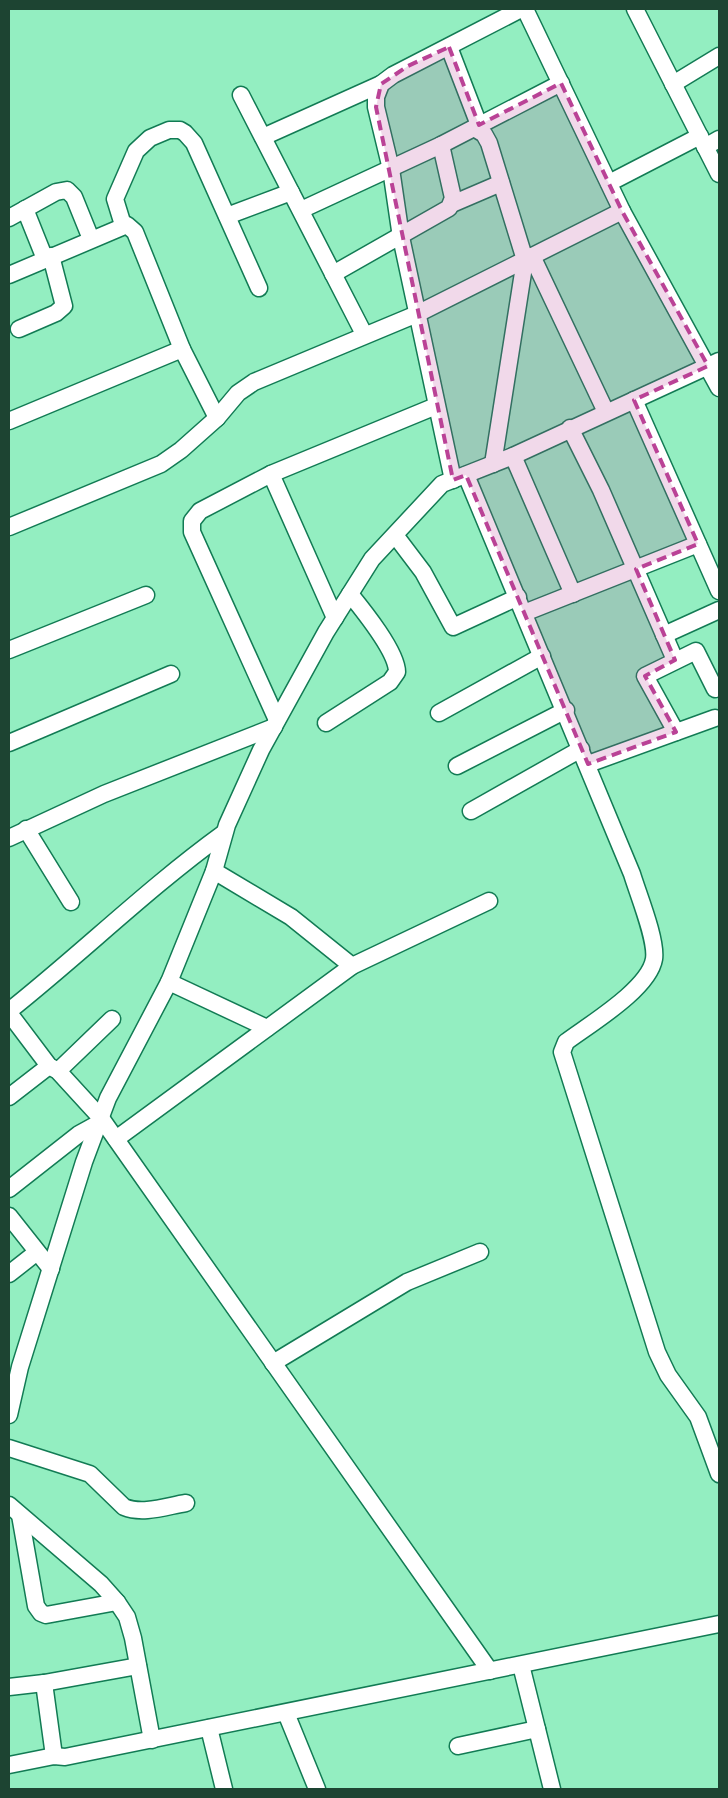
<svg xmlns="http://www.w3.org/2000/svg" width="728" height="1798" viewBox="0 0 728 1798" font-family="'IBM Plex Sans',sans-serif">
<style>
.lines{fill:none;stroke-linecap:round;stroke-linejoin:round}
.minor-casing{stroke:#127b54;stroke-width:19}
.minor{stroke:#fff;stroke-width:16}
.marked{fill:#ba4296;fill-opacity:0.2;stroke:#ba4296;stroke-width:4;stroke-dasharray:10 6;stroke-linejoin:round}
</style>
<rect width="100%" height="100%" fill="#93eec1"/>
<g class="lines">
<defs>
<g id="minor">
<path d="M525 9 622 211 719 388"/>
<path d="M635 9 719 174"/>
<path d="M449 47 479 125"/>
<path d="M673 84 719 56"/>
<path d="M241 95 364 334"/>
<path d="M474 128 484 134 489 143 525 260 493 464"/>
<path d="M263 137 381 84"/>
<path d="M705 147 719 139"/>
<path d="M609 183 700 136"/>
<path d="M452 204 501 183"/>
<path d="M25 209 45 259"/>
<path d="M301 210 441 145 561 83"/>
<path d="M227 216 291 192"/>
<path d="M9 218 56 192 67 190 74 197 91 239"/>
<path d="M123 225 115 199 136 151 150 138 169 130H180L185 133 194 143 259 288"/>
<path d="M532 256 606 412"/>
<path d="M333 274 449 208 453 198 441 145"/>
<path d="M9 275 127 225 135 232 182 349"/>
<path d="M19 329 56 313 64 306 51 256"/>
<path d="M634 400 719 591"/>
<path d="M9 421 182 349 217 418"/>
<path d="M570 428 601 490 675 660"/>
<path d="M513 456 573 594"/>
<path d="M271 474 335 618"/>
<path d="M466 475 632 874C638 894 657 940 654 959 649 989 590 1024 566 1042L562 1052 657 1352 668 1375 698 1417 719 1474"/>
<path d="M453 480 401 237 391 169 376 107V97L381 84 393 75 521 9"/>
<path d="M9 527 161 464 181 450 217 418 238 393 254 382 417 314 622 211"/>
<path d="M395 535 423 572 453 627 518 597"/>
<path d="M524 613 698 544"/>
<path d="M664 635 719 610"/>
<path d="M9 650 146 595"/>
<path d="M439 713 542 656"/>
<path d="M277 720 192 532V521L200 511 271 474 436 406"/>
<path d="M326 723 390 682 397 672C397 652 363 610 350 594"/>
<path d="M676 732 645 676 696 651 715 689"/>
<path d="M9 743 171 674"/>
<path d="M588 764 715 718"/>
<path d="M457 766 566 710"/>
<path d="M471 811 581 749"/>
<path d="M26 829 71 902"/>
<path d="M9 838 104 794 274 727"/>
<path d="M214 871 291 917 352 966"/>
<path d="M169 982 267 1028"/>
<path d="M9 1011C82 953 148 888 224 833"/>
<path d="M9 1013 49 1066 58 1071 101 1118 490 1671"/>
<path d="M58 1071 112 1019"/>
<path d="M9 1097 49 1066"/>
<path d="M116 1139 352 966 489 901"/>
<path d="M9 1189 79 1134 99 1123"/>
<path d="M9 1216 51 1269"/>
<path d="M9 1274 37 1252"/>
<path d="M273 1363 407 1282 480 1252"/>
<path d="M9 1415 20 1367 84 1162 108 1098 169 982 214 871 227 825 261 750 326 632 372 559 442 484 513 456 719 361"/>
<path d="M9 1448 90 1474 124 1507C143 1515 167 1506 186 1503"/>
<path d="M9 1505 101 1584 117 1602 127 1617 133 1638 152 1740"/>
<path d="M20 1515 36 1606 41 1613 46 1615 117 1602"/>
<path d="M521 1665 552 1789"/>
<path d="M9 1687 44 1683"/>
<path d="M286 1713 317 1789"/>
<path d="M209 1728 224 1789"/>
<path d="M458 1746 537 1729"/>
<path d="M54 1756 44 1683 138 1666"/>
<path d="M9 1765 54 1756 65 1757 719 1624"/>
</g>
</defs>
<use href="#minor" class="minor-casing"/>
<use href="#minor" class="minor"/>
</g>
<path class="marked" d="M449 47 479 125 561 83 622 211 708 366 634 400 698 544 636 569 675 660 645 676 676 732 588 764 466 475 453 480 376 107 381 84 408 66Z"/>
<rect width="728" height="1798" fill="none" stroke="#1d4432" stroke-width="20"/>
</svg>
